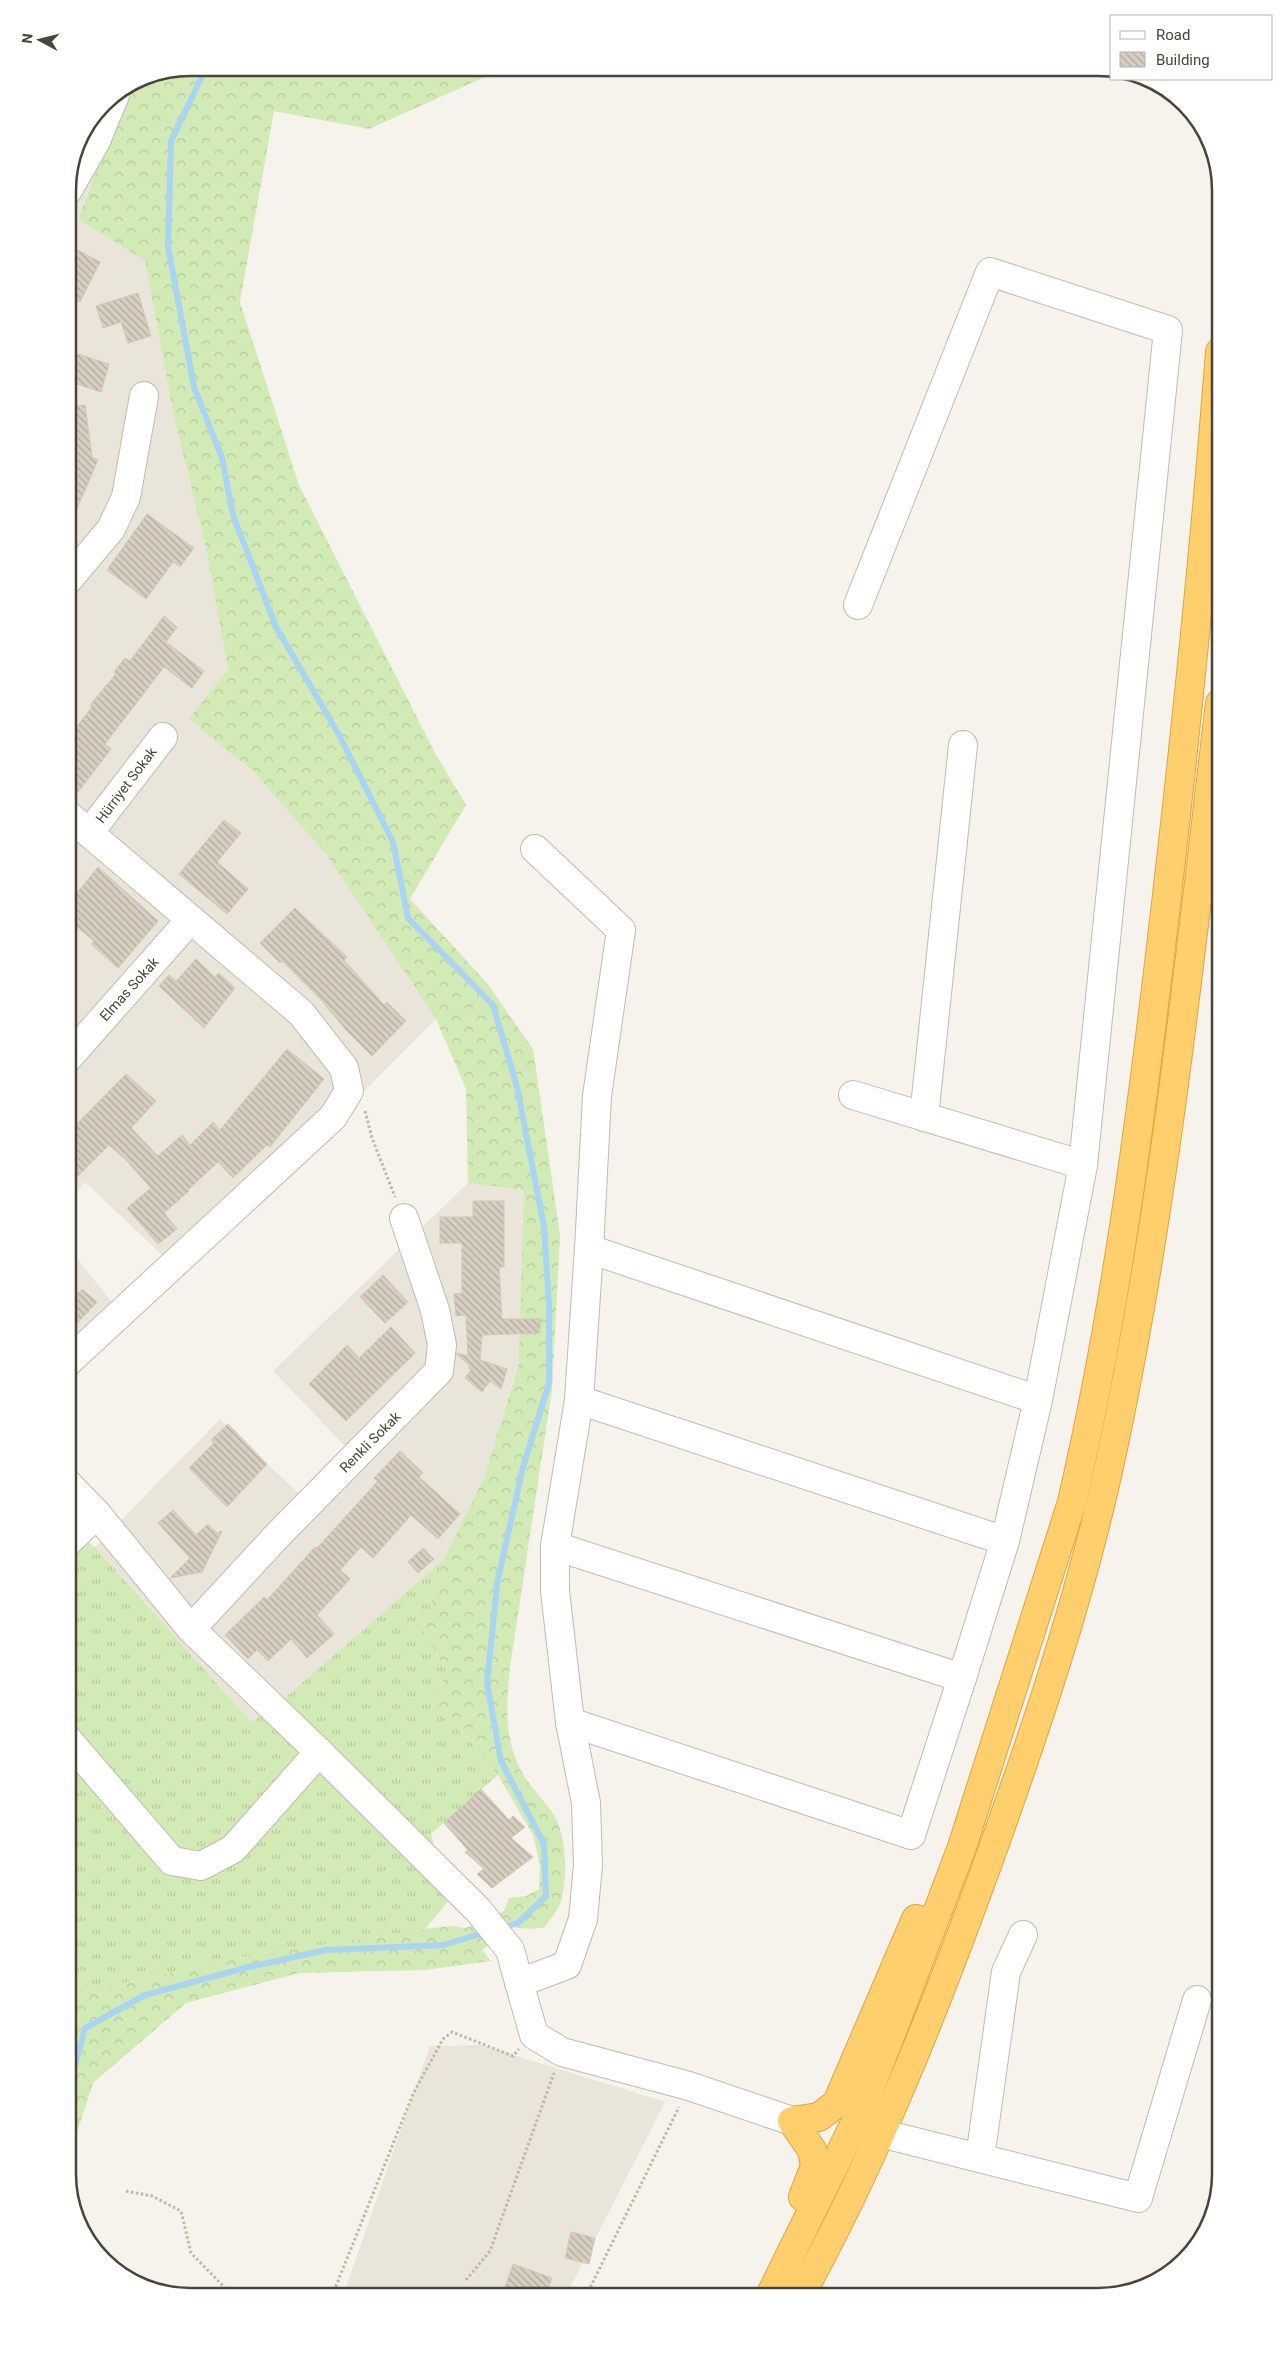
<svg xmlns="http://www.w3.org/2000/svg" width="1288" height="2364" viewBox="0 0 1288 2364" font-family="Roboto,sans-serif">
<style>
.residential{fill:#eae5da}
.grass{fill:url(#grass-tufts)}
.forest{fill:url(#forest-crowns)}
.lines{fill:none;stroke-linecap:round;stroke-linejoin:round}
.stream{stroke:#a9d4f2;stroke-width:6}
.building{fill:url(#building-back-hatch);stroke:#d3c7b4}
.minor-casing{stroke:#c2bbae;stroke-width:30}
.highway-casing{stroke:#e0a43c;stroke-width:30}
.path{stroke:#c4b79f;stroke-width:3;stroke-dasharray:2.5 2.5;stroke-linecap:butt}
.minor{stroke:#fff;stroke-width:28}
.highway{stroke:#ffcf6e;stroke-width:28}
.labels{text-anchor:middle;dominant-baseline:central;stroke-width:4.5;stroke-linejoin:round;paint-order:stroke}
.street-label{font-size:14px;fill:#4b4439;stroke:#fff}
.rim{fill:none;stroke:#4b4439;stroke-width:2.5}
</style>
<defs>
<pattern id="grass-tufts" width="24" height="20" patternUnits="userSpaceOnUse" patternTransform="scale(1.25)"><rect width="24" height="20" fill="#d2eab5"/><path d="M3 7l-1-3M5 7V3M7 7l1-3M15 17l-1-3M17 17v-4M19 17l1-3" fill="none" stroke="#b6ca9c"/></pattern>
<pattern id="forest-crowns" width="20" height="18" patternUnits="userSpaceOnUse" patternTransform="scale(1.25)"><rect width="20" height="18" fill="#d2eab5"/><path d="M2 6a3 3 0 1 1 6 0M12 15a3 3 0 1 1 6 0" fill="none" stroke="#b6ca9c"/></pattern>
<pattern id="building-back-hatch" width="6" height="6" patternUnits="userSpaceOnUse" patternTransform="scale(1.25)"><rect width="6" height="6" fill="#d8cfc1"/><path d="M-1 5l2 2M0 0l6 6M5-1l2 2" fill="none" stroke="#b1aa9e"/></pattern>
</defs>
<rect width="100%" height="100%" fill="#f6f3ec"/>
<g class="residential">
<path d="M128 87 78 218 145 261 174 417 205 544 228 669 190 719 253 771 326 854 436 1019 182 1274 85 1182 68 1203V182L77 143 104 103Z"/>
<path d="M468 1183 524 1190 525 1339 484 1478 444 1559 278 1704 251 1722 95 1547 220 1419 298 1493 345 1446 273 1371Z"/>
<path d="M68 1247 121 1314 68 1358Z"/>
<path d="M481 2045 665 2102 566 2296H343L430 2046Z"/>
</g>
<path class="grass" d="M68 1529 95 1547 251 1722 278 1704 444 1559 423 1631 447 1671 432 1706 470 1741 498 1775 431 1834 448 1901 425 1929 244 1957 73 1994 68 2019Z"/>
<path class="forest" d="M190 68H505L369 129 274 111 240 302 299 485 435 753 466 805 410 899 487 983 533 1049 560 1235 552 1390 510 1667C507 1695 505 1725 513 1751 522 1780 536 1790 552 1812 567 1833 568 1877 561 1901 559 1910 550 1919 545 1927L530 1929 513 1927 482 1950 491 1961 425 1970 299 1973 186 2003 93 2083 68 2161V2019L73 1994 244 1957 425 1929 450 1926 466 1928 504 1911 509 1898 526 1896 539 1889 540 1865 533 1835 498 1775 470 1741 432 1706 447 1671 423 1631 444 1559 484 1478 519 1362 524 1190 468 1183 466 1089 436 1019 326 854 253 771 189 719 228 669 205 544 174 417 145 261 78 219 128 87 143 77Z"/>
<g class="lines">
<g class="stream">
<path d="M206 68 171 141 168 246 194 387 222 458 233 515 276 627 338 733 393 842 408 918 493 1005 517 1087 544 1227 549 1304V1383L523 1467 497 1584 487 1683 501 1761 544 1844 546 1896 518 1923 502 1928"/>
<path d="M68 2093 85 2028 145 1995 245 1968 326 1950 444 1945 487 1932"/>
</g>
</g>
<g class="building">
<path d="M68 245 100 262 80 302 68 296Z"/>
<path d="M138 293 151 336 128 343 121 322 103 328 96 306Z"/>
<path d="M68 351 109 364 101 392 68 381Z"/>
<path d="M85 405 92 457 98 460 68 530V407Z"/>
<path d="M147 514 194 548 180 567 173 562 146 599 107 570Z"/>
<path d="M164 616 177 627 166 642 204 671 192 688 164 667 105 744 111 749 72 800H68V738L92 707 90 705 116 674 114 672 125 658 130 661Z"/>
<path d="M224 820 241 833 217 862 248 889 227 914 179 874Z"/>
<path d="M98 867 158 921 118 968 91 944 94 941 68 919V904Z"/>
<path d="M295 908 347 957 344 960 384 1005 387 1002 406 1021 372 1056 346 1030 322 1001 282 961 280 963 260 943Z"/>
<path d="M196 959 215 977 219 973 235 988 204 1028 159 986 169 975 176 981Z"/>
<path d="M287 1049 324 1079 270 1147 267 1145 233 1178 218 1162 188 1190 189 1191 164 1213 177 1229 158 1244 127 1208 151 1188 125 1159 109 1145 68 1186V1133L126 1074 156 1101 131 1128 158 1156 182 1135 190 1145 213 1122 220 1130Z"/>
<path d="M473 1201H504V1267H499L502 1319H540V1333L482 1335 480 1360 507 1369 501 1389 490 1381 482 1392 465 1378 472 1369H469V1365L457 1355V1353L468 1356 466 1315 456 1316 454 1294 462 1293V1243H440V1217H473Z"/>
<path d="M383 1275 408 1302 385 1323 360 1297Z"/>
<path d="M68 1285 77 1294 82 1289 97 1302 68 1333Z"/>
<path d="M391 1327 415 1353 346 1421 309 1384 347 1345 359 1358Z"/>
<path d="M228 1424 267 1464 227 1507 189 1468 214 1443 211 1440Z"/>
<path d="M400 1451 423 1473 419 1477 460 1514 438 1539 411 1515 373 1558 361 1547 340 1570 350 1579 317 1615 334 1634 307 1658 291 1639 268 1661 257 1650 248 1659 225 1635 264 1597 267 1600 315 1547 317 1548 378 1481 374 1478Z"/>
<path d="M173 1510 196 1535 208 1524 217 1533 222 1531 202 1572 170 1578 190 1558 158 1523Z"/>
<path d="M423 1548 434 1559 418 1573 408 1562Z"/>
<path d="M481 1789 509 1820 513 1816 525 1827 511 1838 533 1857 492 1888 477 1874 484 1869 465 1852 468 1850 444 1823Z"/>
<path d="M571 2232 595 2238 589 2264 565 2258Z"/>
<path d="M513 2264 552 2278 546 2296H502Z"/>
</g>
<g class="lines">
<defs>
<g id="minor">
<path d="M68 190 96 141 115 95"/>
<path d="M68 580 111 529 126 497 144 396"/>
<path d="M858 605 990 272 1168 330 1083 1165 1038 1400"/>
<path d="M89 833 163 737"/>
<path d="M535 849 621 930 597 1096 589 1249"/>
<path d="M68 1058 190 920"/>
<path d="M853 1095 1083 1165"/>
<path d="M924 1117 963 745"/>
<path d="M68 1362 333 1117 349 1091 344 1068 301 1013 68 815"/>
<path d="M68 1484 97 1514 191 1629 319 1752 478 1910 510 1950 534 2035 562 2052 689 2086 792 2121"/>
<path d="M68 1542 97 1514"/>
<path d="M555 1546 962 1678 1005 1541 1038 1400 589 1249 579 1400"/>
<path d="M191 1629 276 1537 439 1371 442 1345 435 1310 404 1218"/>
<path d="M570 1722 911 1835 962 1678"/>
<path d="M68 1740 172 1861 201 1866 233 1849 319 1752"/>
<path d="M519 1983 567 1965 583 1919 588 1865 586 1803 570 1722 555 1591V1546L579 1400 1005 1541"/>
<path d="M880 2133 1138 2198 1197 2000"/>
<path d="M980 2158 1006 1972 1023 1935"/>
</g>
<g id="highway">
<path d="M803 2197 815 2166 812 2150 792 2121 819 2117 837 2103 916 1919"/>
<path d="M770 2296 860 2113 895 2024 962 1847 1072 1502C1115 1316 1140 1126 1162 938 1185 742 1205 547 1220 352"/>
<path d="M800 2296C875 2160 933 2014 986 1868 1034 1735 1080 1600 1110 1462 1164 1212 1190 957 1220 703"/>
</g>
</defs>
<use href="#minor" class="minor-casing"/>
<use href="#highway" class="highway-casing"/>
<g class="path">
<path d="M365 1111 372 1138 395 1197"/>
<path d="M126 2191 152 2196 181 2211 191 2253 230 2293 239 2296"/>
<path d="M466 2280 490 2251 554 2073"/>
<path d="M332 2296 413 2094 443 2039 452 2032 513 2056 519 2049"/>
<path d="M586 2296 679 2107"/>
</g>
<use href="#minor" class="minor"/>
<use href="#highway" class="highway"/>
</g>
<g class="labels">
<g class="street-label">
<text transform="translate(126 785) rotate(-53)">Hürriyet Sokak</text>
<text transform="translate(129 989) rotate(-48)">Elmas Sokak</text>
<text transform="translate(370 1442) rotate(-45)">Renkli Sokak</text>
</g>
</g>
<path d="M0 0H1288V2364H0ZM190 76H1098A114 114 0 0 1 1212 190V2174A114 114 0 0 1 1098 2288H190A114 114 0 0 1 76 2174V190A114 114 0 0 1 190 76Z" fill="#fff" fill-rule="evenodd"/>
<path class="rim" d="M190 76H1098A114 114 0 0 1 1212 190V2174A114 114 0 0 1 1098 2288H190A114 114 0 0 1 76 2174V190A114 114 0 0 1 190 76Z"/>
<rect x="1110" y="15" width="162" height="65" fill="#ffffff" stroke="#b7b4b0"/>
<rect x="1120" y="31" width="25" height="8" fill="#ffffff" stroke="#b7b4b0"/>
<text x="1156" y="40" font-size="15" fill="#4b4439">Road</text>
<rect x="1120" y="52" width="25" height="15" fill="url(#building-back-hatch)" stroke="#b7b4b0"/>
<text x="1156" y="65" font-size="15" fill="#4b4439">Building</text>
<g transform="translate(40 40) rotate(277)" stroke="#ffffff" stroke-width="4" paint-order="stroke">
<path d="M0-4L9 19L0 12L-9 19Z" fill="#4b4439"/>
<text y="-8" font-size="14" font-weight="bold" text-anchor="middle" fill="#4b4439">N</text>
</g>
</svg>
